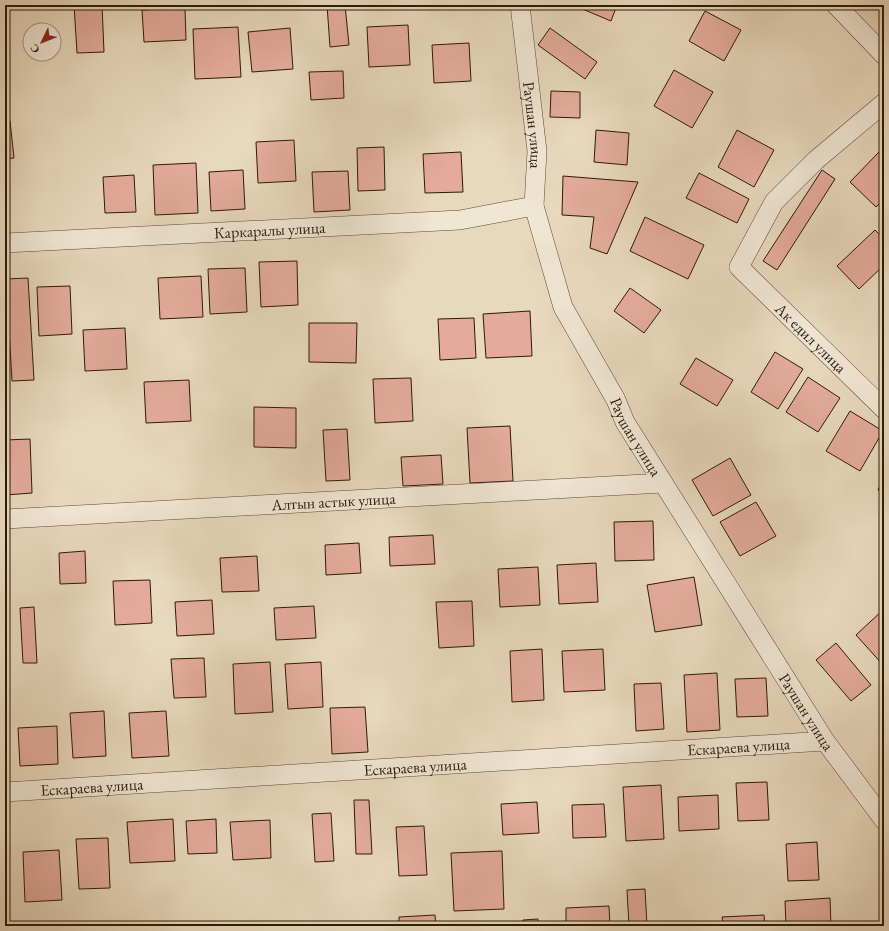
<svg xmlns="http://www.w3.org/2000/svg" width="889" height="931" viewBox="0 0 889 931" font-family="'EB Garamond',serif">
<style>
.building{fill:#e4ab9c;stroke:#2c1a0b}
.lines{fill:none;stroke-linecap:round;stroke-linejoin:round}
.minor-casing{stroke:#5b4a38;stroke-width:20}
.minor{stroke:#f0e6d4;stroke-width:19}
.labels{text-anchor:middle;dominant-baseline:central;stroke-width:3.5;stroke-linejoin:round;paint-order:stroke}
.street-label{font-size:16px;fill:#2c1a0b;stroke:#f0e6d4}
</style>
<rect width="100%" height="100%" fill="#e8d8bd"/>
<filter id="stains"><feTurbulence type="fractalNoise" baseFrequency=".005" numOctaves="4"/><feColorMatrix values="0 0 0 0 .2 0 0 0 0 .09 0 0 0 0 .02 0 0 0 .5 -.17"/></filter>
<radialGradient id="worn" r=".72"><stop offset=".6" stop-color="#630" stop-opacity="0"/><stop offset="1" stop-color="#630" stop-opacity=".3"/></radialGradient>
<g class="building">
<path d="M74 5H102L104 52 77 53Z"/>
<path d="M327 5H345L349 45 330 47Z"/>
<path d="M581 5H617L611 21 580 8Z"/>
<path d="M666 5H683L682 10Z"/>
<path d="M739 5H751L749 10Z"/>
<path d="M185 8 186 40 144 42 142 10Z"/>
<path d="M705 11 741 30 724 61 689 41Z"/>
<path d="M408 25 410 65 369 67 367 27Z"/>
<path d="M238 27 241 77 195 79 193 29Z"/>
<path d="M290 28 293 69 252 72 248 32Z"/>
<path d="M550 28 597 62 585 79 538 45Z"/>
<path d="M469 43 471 81 434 83 432 45Z"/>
<path d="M674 70 713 92 692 128 654 106Z"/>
<path d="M343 71 344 98 311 100 309 72Z"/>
<path d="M551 91 580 92V118L550 117Z"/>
<path d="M5 121H10L14 158 5 159Z"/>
<path d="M596 130 629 133 627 165 594 162Z"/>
<path d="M737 130 774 150 754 187 718 167Z"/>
<path d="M294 140 296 181 258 183 256 142Z"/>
<path d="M384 147 385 190 358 191 357 148Z"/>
<path d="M461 152 463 192 425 193 423 154Z"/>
<path d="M879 152 884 156V199L876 207 850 182Z"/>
<path d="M196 163 198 213 155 215 153 165Z"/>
<path d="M243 170 245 209 211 211 209 172Z"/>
<path d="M822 170 835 179 777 270 763 261Z"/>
<path d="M348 171 350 210 314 212 312 172Z"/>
<path d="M699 173 749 199 737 223 686 198Z"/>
<path d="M134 175 136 212 105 213 103 177Z"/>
<path d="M563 176 638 182 607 254 590 248 594 217 562 215Z"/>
<path d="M645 217 704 245 688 279 630 251Z"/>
<path d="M875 230 884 239V265L859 289 837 266Z"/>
<path d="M297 261 298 305 261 307 259 262Z"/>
<path d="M245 268 247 312 210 314 208 269Z"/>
<path d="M201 276 203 317 160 319 158 278Z"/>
<path d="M28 278 34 380 12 381 6 279Z"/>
<path d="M70 286 72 334 39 336 37 287Z"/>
<path d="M630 288 661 310 644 333 614 311Z"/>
<path d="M530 311 532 356 486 358 483 314Z"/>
<path d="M474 318 476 358 440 360 438 319Z"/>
<path d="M309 323H357L356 363 309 362Z"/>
<path d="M125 328 127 369 85 371 83 330Z"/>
<path d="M775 352 803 369 778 409 751 392Z"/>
<path d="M696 358 733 380 717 406 680 384Z"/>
<path d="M808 377 840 398 818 432 786 412Z"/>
<path d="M411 378 413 421 375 423 373 379Z"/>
<path d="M189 380 191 421 146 423 144 382Z"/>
<path d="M254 407 296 408V448L254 447Z"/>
<path d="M850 411 883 431 860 471 826 451Z"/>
<path d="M510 426 513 481 470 483 467 428Z"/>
<path d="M347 429 350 480 326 481 323 430Z"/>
<path d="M30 439 32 493 5 495V440Z"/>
<path d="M441 455 443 484 403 486 401 457Z"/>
<path d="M730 458 751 495 713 516 692 480Z"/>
<path d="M884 477V493L878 490Z"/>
<path d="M756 502 776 536 740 556 720 522Z"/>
<path d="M653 521 654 560 615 561 614 522Z"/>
<path d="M433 535 435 564 390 566 389 537Z"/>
<path d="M359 543 361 573 326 575 325 545Z"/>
<path d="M85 551 86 583 60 584 59 553Z"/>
<path d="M257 556 259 591 222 592 220 558Z"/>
<path d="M596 563 598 602 559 604 557 565Z"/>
<path d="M538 567 540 605 500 607 498 569Z"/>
<path d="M694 577 702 625 655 632 647 585Z"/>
<path d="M150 580 152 623 115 625 113 581Z"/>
<path d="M212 600 214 634 177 636 175 602Z"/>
<path d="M472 601 474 646 439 648 436 602Z"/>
<path d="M314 606 316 638 276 640 274 608Z"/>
<path d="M34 607 37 663H23L20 608Z"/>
<path d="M884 609V666L856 635Z"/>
<path d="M836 643 871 685 851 701 816 660Z"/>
<path d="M542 649 544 700 512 702 510 651Z"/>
<path d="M603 649 605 690 564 692 562 651Z"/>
<path d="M204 658 206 697 174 698 171 659Z"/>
<path d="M270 662 273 712 235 714 233 664Z"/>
<path d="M321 662 323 707 288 709 285 664Z"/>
<path d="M717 673 720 730 687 732 684 675Z"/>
<path d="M766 678 768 716 737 717 735 679Z"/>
<path d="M661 683 664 729 636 731 634 684Z"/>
<path d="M365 707 368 752 332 754 330 708Z"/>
<path d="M104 711 106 756 73 758 70 713Z"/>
<path d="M166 711 169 756 132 758 129 713Z"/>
<path d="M57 726 58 764 20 766 18 728Z"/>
<path d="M767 782 769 820 738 821 736 783Z"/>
<path d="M661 785 664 839 626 841 623 787Z"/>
<path d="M718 795 719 829 679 831 678 797Z"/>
<path d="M354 800H369L372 854H356Z"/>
<path d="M537 802 539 833 503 835 501 804Z"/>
<path d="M604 804 606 837 573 838 572 805Z"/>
<path d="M331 813 334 861 315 862 312 814Z"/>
<path d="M173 819 175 861 130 863 127 822Z"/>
<path d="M216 819 217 853 188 854 186 821Z"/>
<path d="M270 820 271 858 233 860 230 822Z"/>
<path d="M424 826 427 875 399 876 396 827Z"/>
<path d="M108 838 110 888 79 889 76 839Z"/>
<path d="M817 842 819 880 788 881 786 844Z"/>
<path d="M59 850 62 900 25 902 23 852Z"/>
<path d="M502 851 504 909 454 911 451 853Z"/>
<path d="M645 889 647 926H629L627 890Z"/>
<path d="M830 898 831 926H786L785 901Z"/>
<path d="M609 906 610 926H566V908Z"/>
<path d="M435 915 436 926H399V917Z"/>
<path d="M764 915 765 926H723L722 917Z"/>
<path d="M538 919V926H523V920Z"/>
</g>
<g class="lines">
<defs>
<g id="minor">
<path id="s1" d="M520 5 537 151 534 206 563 307 616 400 625 422 825 741 884 820"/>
<path d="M836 5 884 55"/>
<path id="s2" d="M884 103 816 160 774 202 739 267 884 409"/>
<path id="s3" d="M5 243 460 220 534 206"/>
<path id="s4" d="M5 519 663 483"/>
<path id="s5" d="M5 792 825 741"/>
</g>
</defs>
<use href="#minor" class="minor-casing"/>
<use href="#minor" class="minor"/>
</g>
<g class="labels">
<g class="street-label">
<text stroke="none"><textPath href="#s1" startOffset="121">Раушан улица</textPath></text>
<text stroke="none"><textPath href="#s3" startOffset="265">Каркаралы улица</textPath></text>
<text stroke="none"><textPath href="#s2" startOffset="323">Ак едил улица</textPath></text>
<text stroke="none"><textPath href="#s1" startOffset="456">Раушан улица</textPath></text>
<text stroke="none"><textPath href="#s4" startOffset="329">Алтын астык улица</textPath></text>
<text stroke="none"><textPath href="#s1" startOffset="780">Раушан улица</textPath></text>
<text stroke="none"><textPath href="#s5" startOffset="735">Ескараева улица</textPath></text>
<text stroke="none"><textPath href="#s5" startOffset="411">Ескараева улица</textPath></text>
<text stroke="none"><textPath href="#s5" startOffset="87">Ескараева улица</textPath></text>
</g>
</g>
<rect width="889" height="931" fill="none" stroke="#e8d8bd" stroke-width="20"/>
<rect x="6" y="6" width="877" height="919" fill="none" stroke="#2c1a0b" stroke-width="2"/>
<rect x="10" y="10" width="869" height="911" fill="none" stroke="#2c1a0b"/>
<g transform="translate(42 42) rotate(227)"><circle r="19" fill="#f0e6d4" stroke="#a29484"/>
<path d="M0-3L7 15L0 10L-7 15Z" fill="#8f2418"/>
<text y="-6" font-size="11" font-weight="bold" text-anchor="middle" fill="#2c1a0b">С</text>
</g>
<rect width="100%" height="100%" filter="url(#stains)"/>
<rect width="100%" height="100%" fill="url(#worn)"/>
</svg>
